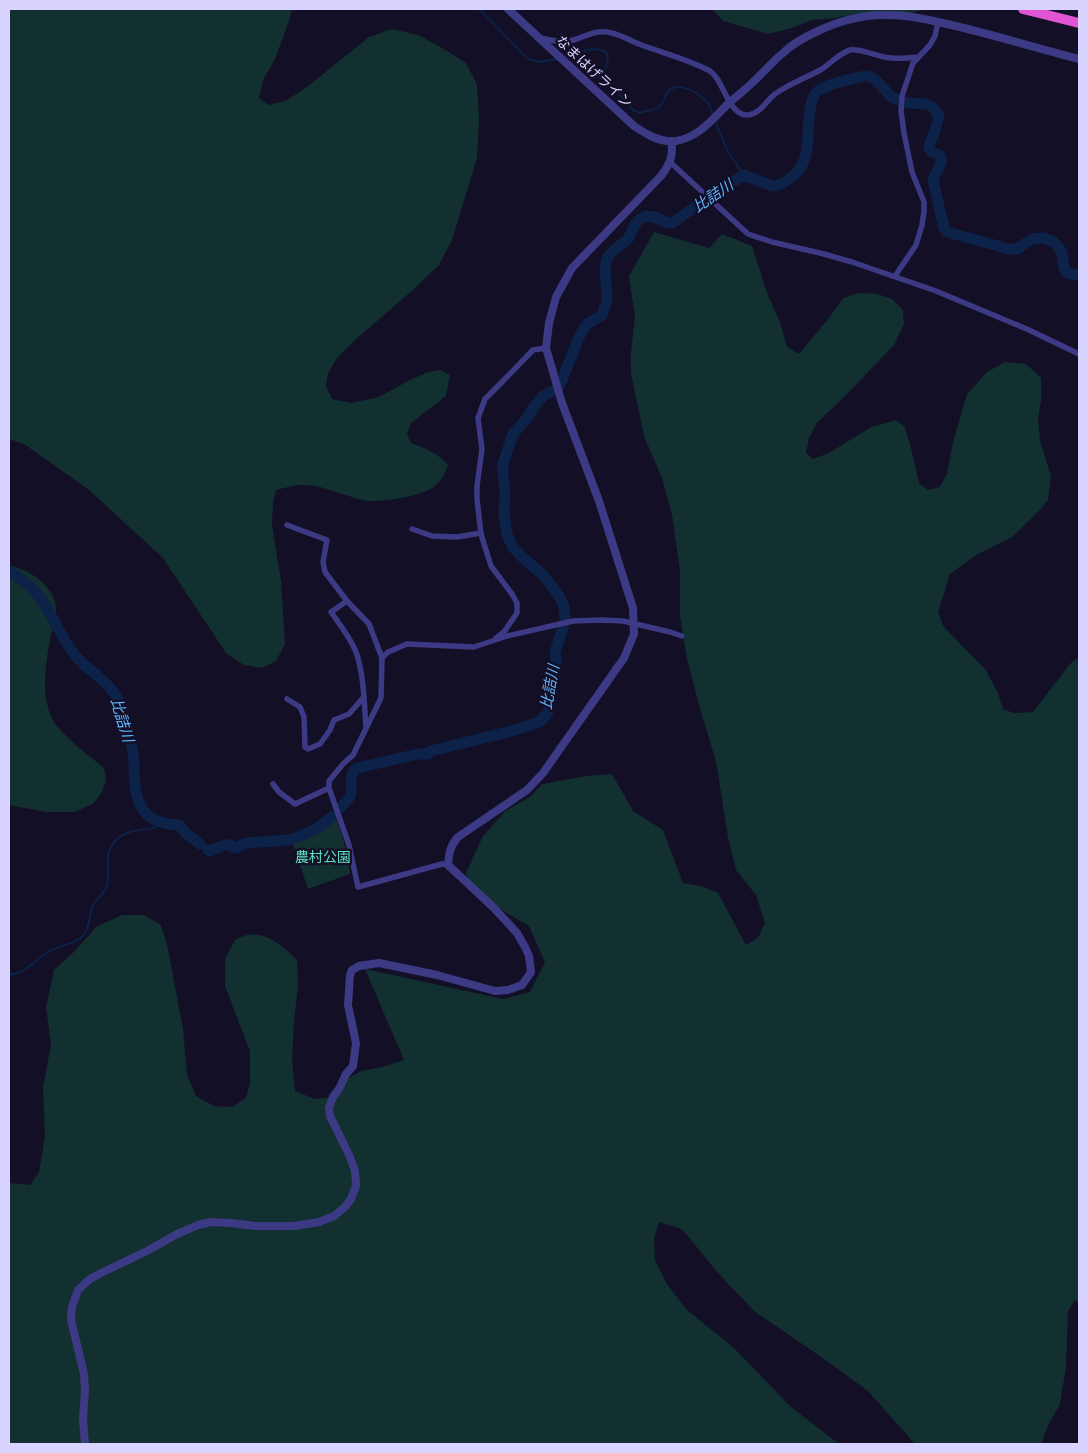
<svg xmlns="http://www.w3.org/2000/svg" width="1088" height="1453" viewBox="0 0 1088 1453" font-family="Figtree,'Noto Sans JP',sans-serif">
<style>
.green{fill:#12302f}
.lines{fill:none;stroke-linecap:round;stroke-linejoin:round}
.stream{stroke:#0c2248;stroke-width:2}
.river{stroke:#0c2248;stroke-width:11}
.minor{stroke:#3d3a85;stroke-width:5.5}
.tertiary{stroke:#3d3a85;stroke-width:8}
.trunk{stroke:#e055d1;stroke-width:10}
.labels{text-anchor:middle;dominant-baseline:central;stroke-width:5;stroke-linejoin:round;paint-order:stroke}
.street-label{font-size:14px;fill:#d9d4ff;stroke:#130f26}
.park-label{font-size:14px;fill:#5fe0c0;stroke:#130f26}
.water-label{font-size:15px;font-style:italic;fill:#62b6ff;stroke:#130f26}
</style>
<rect width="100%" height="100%" fill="#130f26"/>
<g class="green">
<path d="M9 9H292L289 21 275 59 263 80 259 98 269 105 285 101 303 90 369 37 392 29 418 35 439 46 466 63 477 85 479 118 477 158 452 240 439 265 414 289 355 340 338 357 328 373 326 386 332 399 352 403 379 397 406 382 428 372 440 370 450 375 446 396 411 423 407 434 411 443C425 448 438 453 448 465 445 472 442 481 436 485 425 496 377 504 362 500 345 496 325 486 307 485 297 484 286 488 276 490L273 502 272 525 281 581 285 644 276 661 262 668 244 665 226 653 163 558 89 490 24 444 9 439Z"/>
<path d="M712 9H925L908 14H856L835 18 812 20 792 28 768 34 723 21Z"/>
<path d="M654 232 709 248 722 234 752 246 767 293 780 322 787 347 799 354 829 318 843 298 859 293 877 294 892 299 903 310 904 324 894 345 849 392 817 423 809 438 806 453 813 459 829 453 871 427 896 420 904 426 910 444 919 483 928 490 940 487 947 474 953 442 967 394 987 372 1005 362 1026 364 1041 378V400L1038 419 1040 441 1051 476 1048 500 1038 512 1012 537 976 555 950 574 938 612 943 626 985 669 998 693 1003 709 1014 713 1033 712 1070 664 1079 657V1304L1075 1300 1068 1311 1066 1367 1060 1404 1048 1426 1041 1444H915L868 1391 824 1359 754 1311 718 1273 682 1229 659 1222 654 1238 655 1260 667 1284 687 1310 733 1347 791 1407 839 1444H9V1183L30 1185 39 1172 45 1136 43 1088 51 1044 46 1008 54 970 75 951 96 927 122 915H144L161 925 167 944 183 1029 187 1075 196 1096 214 1106 232 1107 246 1098 250 1082V1051L225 986V958L235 940C239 938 243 936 247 935 267 931 284 947 297 960L298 984 294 1022 292 1060 295 1091 315 1099 333 1097 345 1080 361 1071 382 1067 404 1060 365 969 503 999 530 992 545 962 529 926 486 901 468 884 466 873 483 836 505 811 530 797 542 784 586 776 612 774 633 811 663 830 683 883 701 886 718 893 746 945 758 938 765 923 756 895 736 870 728 837 716 761 701 712 687 659 680 616V571L672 514 662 478 644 436 631 373V352L635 317 629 276Z"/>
<path d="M9 565C30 570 58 587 56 613 56 620 53 628 51 635 46 662 40 692 52 718 59 734 90 756 104 768L106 780 102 792 94 803 75 812H45L9 805Z"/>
<path d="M336 817 346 849 350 874 308 889 292 841 323 827Z"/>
</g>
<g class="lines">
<g class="stream">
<path d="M479 9 528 59 539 62 557 59"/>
<path d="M564 57C577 53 594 45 606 52L608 58 605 70 606 75 610 83 633 110 640 113C646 111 658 110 662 104 666 98 665 91 673 88 683 84 698 93 705 100 709 104 711 109 713 114"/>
<path d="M715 121 728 152 744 175"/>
<path d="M9 975C27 973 34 961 48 952 58 945 74 945 83 936 90 928 89 913 94 903 99 895 107 893 108 881 110 865 103 855 115 841 128 826 150 833 165 823"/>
</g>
<g class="river">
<path d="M560 385 580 335 587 324 602 315 607 301 605 267 607 258 612 252 628 239 637 221 646 216 655 217 667 223H672L705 200 744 175 772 186C778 186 784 183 789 179 816 161 804 131 811 105 812 102 813 97 815 94 822 84 852 79 865 76 878 76 882 90 892 97 896 99 903 102 907 103 915 104 924 102 931 106 934 108 936 113 939 116L934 133 929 146 930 151 939 155 941 159V163L933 180 944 228 947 232 1009 249H1017L1032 239 1043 238 1054 242 1062 252 1064 268 1067 273 1074 275 1079 274"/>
<path d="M555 390 544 395 533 408 528 417 513 434 503 464V475L505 489 504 513 507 534 512 546 520 555 544 576 558 594 564 606 565 621"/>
<path d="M9 571C19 578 31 585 38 595 52 613 60 636 74 654 84 667 99 675 110 688 120 698 124 716 128 730 131 741 134 755 134 767 135 783 134 797 144 811 151 821 167 825 179 825L186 833 200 844"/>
<path d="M341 807C345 802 350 800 351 793 353 783 347 778 357 768L418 754H428L431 751 512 731 539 722 547 714 551 700 556 664 555 652 563 628"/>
<path d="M208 850 210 851 227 844 235 848 246 843 288 840 296 838 316 829 333 816"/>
</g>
<g class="minor">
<path d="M540 38C550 40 560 43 570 41 583 38 593 30 607 32 618 33 628 40 639 44 662 53 688 59 710 71 724 80 728 116 748 115 760 114 766 101 775 94 789 84 806 78 822 69 831 63 840 53 850 50 862 48 879 58 891 58 900 59 909 58 918 57"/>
<path d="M670 162 748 234 772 242 824 254 852 262 936 291 1029 330 1079 354"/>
<path d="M895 276 916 245 922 225 924 211V202L912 172 904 133 901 111 902 96 913 63 930 45 935 36 938 22"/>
<path d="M287 525 327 540 323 562 325 572 347 601 331 612C340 625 350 637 356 652 364 674 364 703 366 726"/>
<path d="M412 529 432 536 457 537 481 533"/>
<path d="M347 601 369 624 382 658"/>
<path d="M496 638 504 632 517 613V603L512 594 491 566 481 534 477 499V486L482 449 478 418 485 399 503 381 533 350 546 348"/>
<path d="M287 699 300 707 304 717 305 747 308 749 320 744 330 730 334 720 349 714 363 698"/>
<path d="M273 784 279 792 295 804 329 788"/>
<path d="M448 865 442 864 358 887 349 845 329 788V781L343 764 353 755 381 698 382 658 388 652 407 644 474 647 507 636 573 621 601 620 623 621 670 632 682 636"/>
</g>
<g class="tertiary">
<path d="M508 9 634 126C646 134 660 143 676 141 700 137 713 118 730 102 738 95 746 89 753 82 763 73 772 62 783 53 791 45 807 36 818 31 839 21 861 15 884 15 905 14 927 19 947 24 992 34 1035 48 1079 59"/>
<path d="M85 1444 83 1420 85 1390 84 1374 71 1320 72 1307 78 1290 90 1279 101 1273 147 1251 177 1234 198 1225 211 1222 231 1223 255 1226H294L319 1222 334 1216 345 1207 351 1199 356 1186 355 1171 350 1157 330 1116 329 1108 333 1097 339 1089 346 1074 353 1066 356 1043 348 1005 350 975 352 970 359 966 379 963 437 975 495 991 508 990 522 985 531 972 529 956 525 947 517 933 493 907 448 865C449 853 450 846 458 837L527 790 543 773 624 658 634 634 633 608 599 501 562 403 546 348 549 323 556 297 572 268 661 176C670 164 674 155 671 141"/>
</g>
<path class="trunk" d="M1023 9 1079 23"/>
</g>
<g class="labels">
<g class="street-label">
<text transform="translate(594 72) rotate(43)">なまはげライン</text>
</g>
<g class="park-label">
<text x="323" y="857">農村公園</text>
</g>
<g class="water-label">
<text transform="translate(713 196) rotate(-34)">比詰川</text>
<text transform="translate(550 687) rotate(-80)">比詰川</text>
<text transform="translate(122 720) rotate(73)">比詰川</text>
</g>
</g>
<rect width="1088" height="1453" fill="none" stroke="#d9d4ff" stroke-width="20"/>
</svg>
